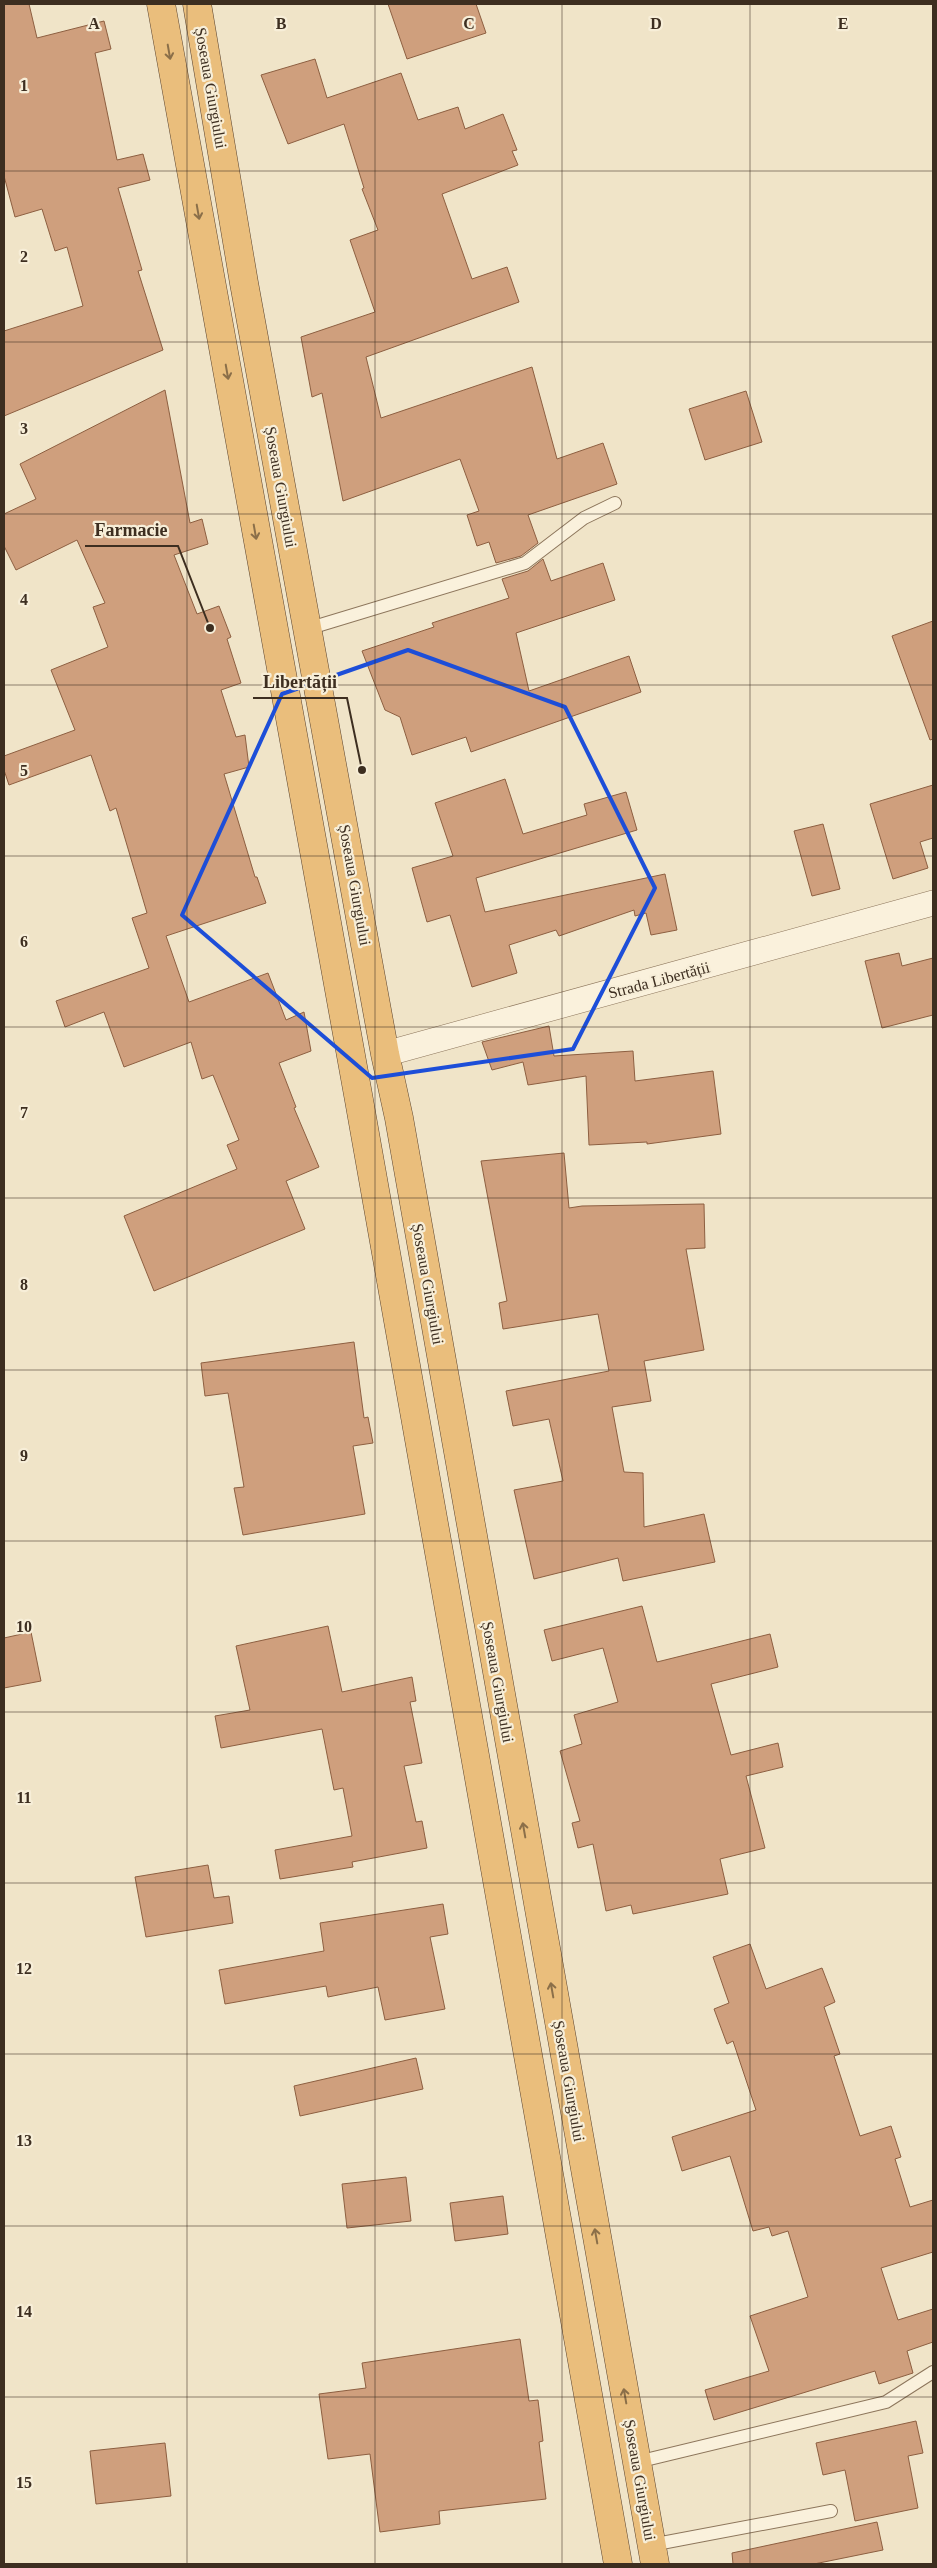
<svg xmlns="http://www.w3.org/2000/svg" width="937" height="2568" viewBox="0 0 937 2568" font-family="Georgia,serif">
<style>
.building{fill:#cf9f7d;stroke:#8d5f41}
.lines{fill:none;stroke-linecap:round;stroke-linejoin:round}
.service-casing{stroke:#8d765c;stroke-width:14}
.minor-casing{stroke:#8d765c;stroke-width:26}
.trunk-casing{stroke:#5b4430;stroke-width:29}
.service{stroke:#faf1dc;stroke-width:12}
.minor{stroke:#faf1dc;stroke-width:25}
.trunk{stroke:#eabe7c;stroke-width:28}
.oneway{stroke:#8b6f49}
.marked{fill:none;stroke:#1d4ed8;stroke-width:4;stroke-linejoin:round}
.grid{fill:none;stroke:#3d2e20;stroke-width:1;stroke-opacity:0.55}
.labels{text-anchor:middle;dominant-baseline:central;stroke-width:4.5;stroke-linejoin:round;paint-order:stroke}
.street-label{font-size:16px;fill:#3d2e20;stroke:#f7eed8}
.grid-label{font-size:16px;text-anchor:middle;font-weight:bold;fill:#3d2e20;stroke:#f7eed8;stroke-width:4.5;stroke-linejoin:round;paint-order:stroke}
.leader{fill:none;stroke:#3d2e20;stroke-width:2}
.callout-dot{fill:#3d2e20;stroke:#f7eed8;stroke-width:2}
.callout-label{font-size:18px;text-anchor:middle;font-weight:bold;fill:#3d2e20;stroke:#f7eed8;stroke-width:4.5;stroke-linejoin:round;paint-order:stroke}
</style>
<rect width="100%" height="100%" fill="#f0e4c8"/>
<g class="building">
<path d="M4 4H29L37 38 104 21 111 49 95 53 117 160 143 154 150 180 118 188 142 270 138 271 163 350 4 416V331L83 306 67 247 55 251 42 209 15 217 4 176Z"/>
<path d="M388 4H476L486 33 407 59Z"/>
<path d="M315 59 327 98 401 73 418 120 458 107 465 129 503 114 517 150 512 151 518 165 442 194 472 279 507 267 519 302 366 357 381 418 532 367 557 459 603 443 617 484 528 515 538 543 521 556 496 563 489 542 477 546 467 515 479 511 460 459 343 501 322 393 312 397 301 337 375 312 350 240 378 230 362 189 364 188 344 124 288 144 261 75Z"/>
<path d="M165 390 190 523 202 519 208 544 174 555 197 614 219 606 231 637 227 639 241 683 221 690 236 737 245 735 249 767 224 774 255 877H257L266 903 166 936 189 1002 268 973 286 1020 304 1012 311 1051 279 1063 296 1107 294 1108 319 1167 286 1181 305 1229 154 1291 124 1216 237 1169 227 1145 239 1140 213 1075 202 1079 191 1042 124 1067 104 1012 65 1027 56 1001 149 968 132 918 147 913 116 808 110 811 91 755 9 785 4 770V756L75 730 51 670 108 647 93 607 105 603 77 540 16 570 4 546V514L36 499 20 464Z"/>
<path d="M746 391 762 442 705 460 689 409Z"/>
<path d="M543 559 551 581 603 563 615 600 516 633 529 691 629 656 641 692 471 752 466 737 412 755 400 717 385 710 362 651 434 627 432 623 509 598 502 579 528 571Z"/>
<path d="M933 621V739L930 740 892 636Z"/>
<path d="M505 779 523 834 587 815 584 804 626 792 637 830 476 878 485 912 665 874 677 930 651 935 646 913 635 916 634 910 559 936 556 930 509 945 517 973 472 987 450 915 427 922 412 868 453 856 435 803Z"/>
<path d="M933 785V838L920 842 928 868 893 879 870 804Z"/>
<path d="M823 824 840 889 812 896 794 831Z"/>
<path d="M899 953 902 966 933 958V1015L882 1028 865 961Z"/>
<path d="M549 1026 554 1056 633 1051 635 1081 713 1071 721 1134 647 1144V1142L589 1145 586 1076 528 1085 523 1062 492 1070 482 1042Z"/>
<path d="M564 1153 569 1208 582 1206 704 1204 705 1248 686 1249 704 1350 644 1361 651 1401 612 1407 624 1472 643 1473 644 1527 704 1514 715 1562 623 1581 618 1558 534 1579 514 1490 563 1481 549 1419 513 1426 506 1391 609 1371 598 1314 503 1329 499 1303 507 1301 481 1161Z"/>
<path d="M354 1342 364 1418 368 1417 373 1443 353 1446 365 1514 243 1535 234 1488 244 1487 228 1393 205 1396 201 1363Z"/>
<path d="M642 1606 657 1662 770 1634 778 1667 711 1684 731 1755 778 1743 783 1767 746 1776 765 1848 720 1859 728 1894 633 1914 631 1905 606 1911 593 1844 578 1848 572 1823 580 1821 560 1751 582 1744 574 1715 618 1702 603 1648 552 1661 544 1630Z"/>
<path d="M328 1626 342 1692 412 1677 416 1701 410 1702 422 1763 404 1766 416 1822 422 1821 427 1848 352 1862 353 1867 280 1879 275 1850 352 1836 343 1788 334 1790 322 1729 221 1748 215 1716 250 1710 236 1646Z"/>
<path d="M31 1632 41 1681 4 1688V1638Z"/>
<path d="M208 1865 214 1898 229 1896 233 1923 146 1937 135 1877Z"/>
<path d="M443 1904 448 1934 430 1937 445 2009 385 2020 378 1987 328 1997 326 1986 225 2004 219 1970 324 1951 320 1923Z"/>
<path d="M750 1944 766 1989 822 1968 835 2002 824 2007 840 2054 834 2056 860 2136 891 2126 901 2157 895 2159 910 2207 933 2200V2252L881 2268 898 2320 933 2309V2342L907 2351 913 2373 879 2384 875 2371 714 2420 705 2390 769 2371 750 2316 808 2297 788 2231 772 2236 769 2227 753 2231 730 2156 682 2171 672 2137 756 2110 733 2041 727 2044 714 2009 729 2003 713 1957Z"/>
<path d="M416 2058 423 2089 300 2116 294 2086Z"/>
<path d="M406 2177 411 2221 347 2228 342 2184Z"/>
<path d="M503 2196 508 2234 455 2241 450 2203Z"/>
<path d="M520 2339 529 2401 538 2400 543 2441 539 2442 546 2499 439 2511 440 2524 380 2532 370 2454 328 2459 319 2394 366 2388 362 2363Z"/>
<path d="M916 2421 923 2453 908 2456 918 2508 855 2521 845 2470 823 2475 816 2443Z"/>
<path d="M165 2443 171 2496 96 2504 90 2451Z"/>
<path d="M877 2522 883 2550 814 2564H733L732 2553Z"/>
</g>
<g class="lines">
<defs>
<g id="service">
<path d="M307 629 525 563 584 518 615 503"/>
<path d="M637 2462 886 2402 933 2372"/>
<path d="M651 2545 831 2511"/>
</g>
<path id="minor" d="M385 1054 933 903"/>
<g id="trunk">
<path d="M161 4 359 1100 618 2564"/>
<path d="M197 4 244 283 385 1054 399 1118 655 2564"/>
</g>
</defs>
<use href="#service" class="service-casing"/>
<use href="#minor" class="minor-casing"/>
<use href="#trunk" class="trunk-casing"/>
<use href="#service" class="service"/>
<use href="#minor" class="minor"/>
<use href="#trunk" class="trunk"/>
</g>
<defs><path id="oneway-shaft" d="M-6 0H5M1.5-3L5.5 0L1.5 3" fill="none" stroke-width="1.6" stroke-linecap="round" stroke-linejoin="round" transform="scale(1.25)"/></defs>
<g class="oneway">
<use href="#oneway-shaft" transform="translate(169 52) rotate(80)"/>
<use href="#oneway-shaft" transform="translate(198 212) rotate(80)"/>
<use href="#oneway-shaft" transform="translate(227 372) rotate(80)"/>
<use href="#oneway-shaft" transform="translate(255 532) rotate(80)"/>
<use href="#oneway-shaft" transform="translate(524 1830) rotate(-100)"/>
<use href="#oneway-shaft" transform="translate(552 1990) rotate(-100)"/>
<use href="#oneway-shaft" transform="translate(596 2236) rotate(-100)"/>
<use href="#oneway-shaft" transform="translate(625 2396) rotate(-100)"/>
</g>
<path class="marked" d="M408 650 565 707 655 888 573 1049 372 1078 182 915 282 694Z"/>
<path class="grid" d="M187 4V2564M375 4V2564M562 4V2564M750 4V2564M4 171H933M4 342H933M4 514H933M4 685H933M4 856H933M4 1027H933M4 1198H933M4 1370H933M4 1541H933M4 1712H933M4 1883H933M4 2054H933M4 2226H933M4 2397H933"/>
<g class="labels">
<g class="street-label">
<text transform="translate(211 88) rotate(80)">Șoseaua Giurgiului</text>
<text transform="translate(281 487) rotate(80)">Șoseaua Giurgiului</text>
<text transform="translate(355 885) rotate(80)">Șoseaua Giurgiului</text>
<text transform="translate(659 980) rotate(-15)">Strada Libertății</text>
<text transform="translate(428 1284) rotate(80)">Șoseaua Giurgiului</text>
<text transform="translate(498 1682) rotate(80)">Șoseaua Giurgiului</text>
<text transform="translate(569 2081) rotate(80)">Șoseaua Giurgiului</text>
<text transform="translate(640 2480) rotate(80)">Șoseaua Giurgiului</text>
</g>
</g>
<g class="grid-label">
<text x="94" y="29">A</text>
<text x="281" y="29">B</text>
<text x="469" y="29">C</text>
<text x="656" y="29">D</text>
<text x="843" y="29">E</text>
<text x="24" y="91">1</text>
<text x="24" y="262">2</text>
<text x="24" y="434">3</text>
<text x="24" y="605">4</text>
<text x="24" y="776">5</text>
<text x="24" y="947">6</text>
<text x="24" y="1118">7</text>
<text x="24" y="1290">8</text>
<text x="24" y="1461">9</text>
<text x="24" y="1632">10</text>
<text x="24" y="1803">11</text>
<text x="24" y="1974">12</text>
<text x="24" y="2146">13</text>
<text x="24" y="2317">14</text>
<text x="24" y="2488">15</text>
</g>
<path class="leader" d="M210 628L178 546H85M362 770L347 698H253"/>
<g class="callout-dot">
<circle cx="210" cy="628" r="5"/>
<circle cx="362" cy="770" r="5"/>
</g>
<g class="callout-label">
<text x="131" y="536">Farmacie</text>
<text x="300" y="688">Libertății</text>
</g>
<rect width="937" height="2568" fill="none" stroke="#3d2e20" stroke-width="10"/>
</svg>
